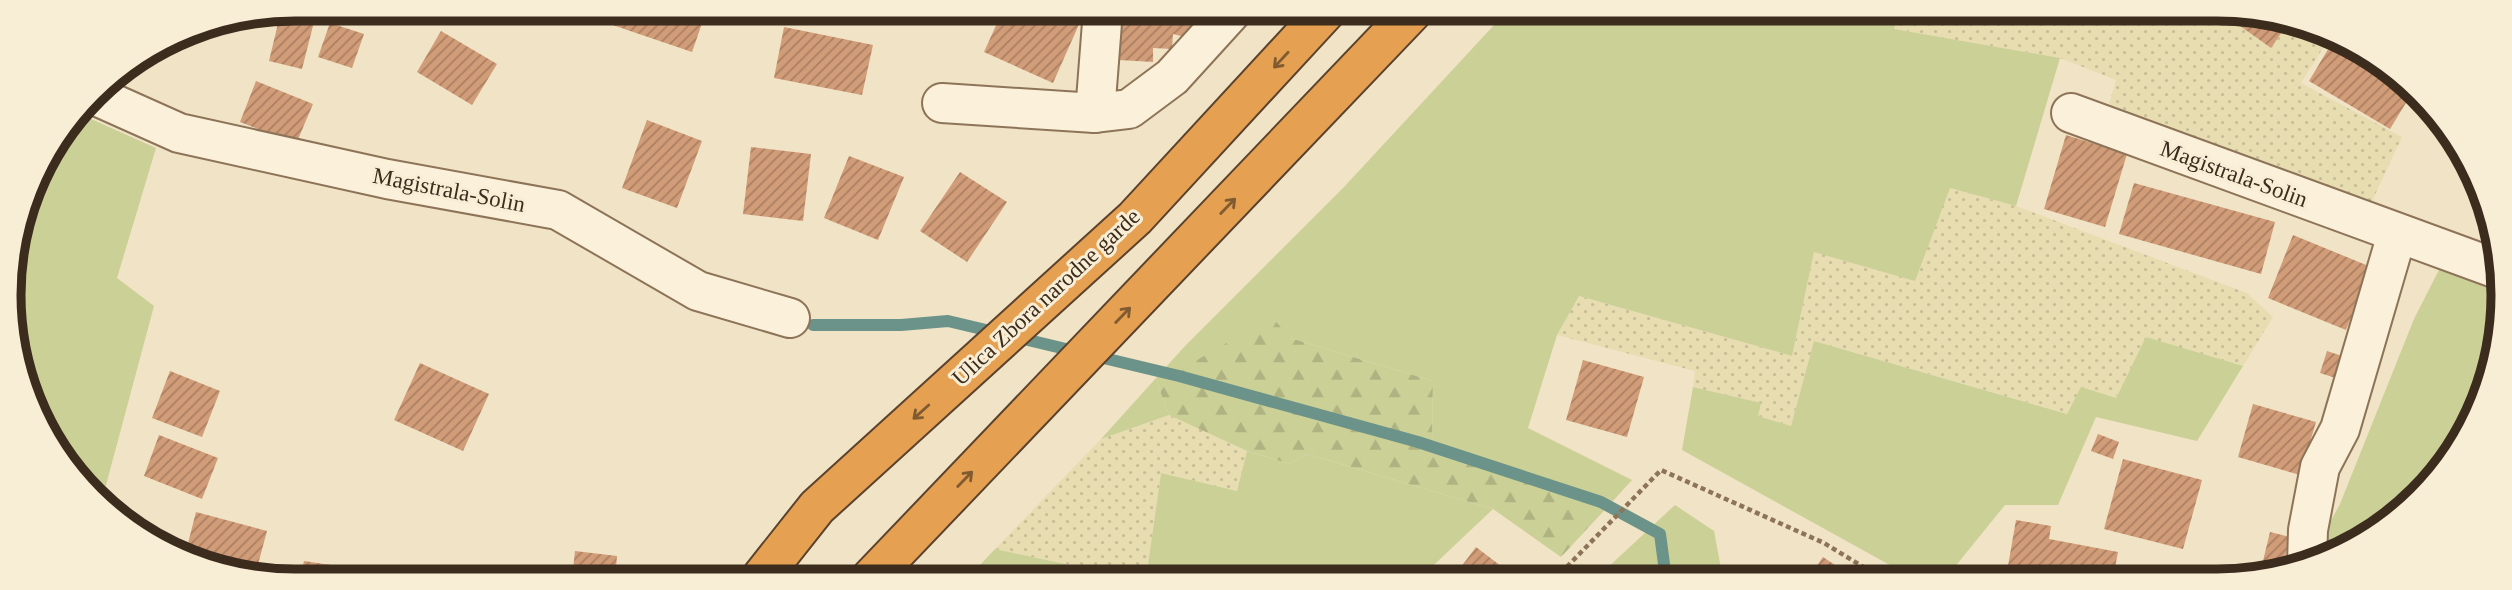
<svg xmlns="http://www.w3.org/2000/svg" width="2512" height="590" viewBox="0 0 2512 590" font-family="Georgia,serif">
<style>
.farmland{fill:url(#farmland-dots)}
.green{fill:#cbd097}
.forest{fill:url(#forest-firs)}
.lines{fill:none;stroke-linecap:round;stroke-linejoin:round}
.stream{stroke:#6c9389;stroke-width:12}
.building{fill:url(#building-hatch)}
.minor-casing{stroke:#8d7459;stroke-width:42}
.highway-casing{stroke:#5b422e;stroke-width:42}
.path{stroke:#8d7459;stroke-width:4.5;stroke-dasharray:5 3.5;stroke-linecap:butt}
.minor{stroke:#fbf0d9;stroke-width:38}
.highway{stroke:#e5a151;stroke-width:38}
.oneway{stroke:#805b32}
.labels{text-anchor:middle;dominant-baseline:central;stroke-width:6;stroke-linejoin:round;paint-order:stroke}
.street-label{font-size:23px;fill:#3c2c1e;stroke:#f8edd5}
.rim{fill:none;stroke:#3c2c1e;stroke-width:9}
</style>
<defs>
<pattern id="farmland-dots" width="8" height="8" patternUnits="userSpaceOnUse" patternTransform="scale(1.75)"><rect width="8" height="8" fill="#e7ddb1"/><path d="M2 2h.1M6 6h.1" fill="none" stroke="#c7be98" stroke-width="1.8" stroke-linecap="round"/></pattern>
<pattern id="forest-firs" width="22" height="20" patternUnits="userSpaceOnUse" patternTransform="scale(1.75)"><rect width="22" height="20" fill="#cbd097"/><path d="M5 1l3.5 6h-7zM16 11l3.5 6h-7z" fill="#afb382"/></pattern>
<pattern id="building-hatch" width="6" height="6" patternUnits="userSpaceOnUse" patternTransform="scale(1.75)"><rect width="6" height="6" fill="#d19c78"/><path d="M-1 1l2-2M0 6l6-6M5 7l2-2" fill="none" stroke="#ab7f62"/></pattern>
</defs>
<rect width="100%" height="100%" fill="#f1e3c5"/>
<g class="farmland">
<path d="M1900 11H2255L2330 37 2301 83 2402 137 2368 210 2108 108 2116 80 2060 58 1893 29Z"/>
<path d="M1950 188 2016 206 2247 293 2273 317 2243 366 2146 338 2115 399 2068 414 1814 341 1791 426 1758 416 1760 403 1693 387 1695 371 1557 335 1579 296 1792 356 1814 252Z"/>
<path d="M1169 415 1247 451 1237 491 1161 473 1146 579H1136L995 549 1101 439Z"/>
</g>
<g class="green">
<path d="M1508 10H1628L1638 22 1652 10 1900 11 1894 29 2060 58 2016 206 1950 188 1915 281 1814 252 1792 356 1579 296 1557 335 1528 428 1632 480 1613 501 1432 441 1433 381 1290 338 1157 383 1169 415 1101 439 1185 346 1344 187Z"/>
<path d="M80 114 156 148 117 278 154 306 102 500 68 470 24 387 9 276 38 168Z"/>
<path d="M2442 264 2497 281 2501 333 2474 422 2419 498 2343 552 2320 559V541L2340 504 2414 319Z"/>
<path d="M2146 337 2243 366 2197 441 2096 417 2058 505H2005L1945 579H1915L1682 450 1693 387 1761 403 1758 416 1791 426 1814 341 2067 414 2081 387 2116 398Z"/>
<path d="M1247 451 1290 464 1307 454 1493 509 1419 579H1146L1161 473 1237 491Z"/>
<path d="M1675 505 1714 531 1723 579H1609L1604 571Z"/>
<path d="M995 549 1136 579H967Z"/>
</g>
<path class="forest" d="M1272 317 1290 338 1433 381 1432 441 1613 501 1561 557 1493 509 1307 454 1290 464 1247 451 1169 415 1157 383Z"/>
<g class="lines">
<path class="stream" d="M813 325H901L948 321 1179 376 1418 442 1601 502 1660 534 1666 579"/>
</g>
<g class="building">
<path d="M295 9 316 14 302 69 269 61 281 11Z"/>
<path d="M595 9H707L692 52 592 18Z"/>
<path d="M1003 10H1052L1080 22 1053 83 984 52Z"/>
<path d="M1121 10H1214L1193 39 1173 34 1172 49 1153 48V62L1119 60Z"/>
<path d="M2219 11H2255L2263 14 2284 29 2271 48Z"/>
<path d="M330 23 364 34 352 68 318 57Z"/>
<path d="M784 27 873 45 862 95 774 78Z"/>
<path d="M441 31 497 64 472 105 417 72Z"/>
<path d="M2333 41 2396 79 2412 93 2390 129 2309 81Z"/>
<path d="M256 81 313 104 296 144 240 122Z"/>
<path d="M647 120 702 141 677 208 622 188Z"/>
<path d="M2066 135 2127 154 2105 227 2044 209Z"/>
<path d="M751 147 811 154 803 221 743 214Z"/>
<path d="M849 156 904 177 878 240 824 218Z"/>
<path d="M960 172 1007 202 967 262 920 231Z"/>
<path d="M2134 183 2275 222 2261 274 2119 234Z"/>
<path d="M2293 235 2371 267 2346 330 2268 298Z"/>
<path d="M2327 351 2354 360 2348 382 2320 373Z"/>
<path d="M1583 360 1644 377 1627 437 1566 420Z"/>
<path d="M420 363 489 394 463 451 394 420Z"/>
<path d="M170 371 220 391 202 437 152 418Z"/>
<path d="M2253 404 2316 422 2300 475 2238 457Z"/>
<path d="M2098 434 2119 442 2113 459 2091 451Z"/>
<path d="M159 435 218 458 202 499 144 476Z"/>
<path d="M2123 459 2202 480 2183 549 2104 529Z"/>
<path d="M196 512 267 531 257 568 186 551Z"/>
<path d="M2016 520 2051 526 2049 539 2118 552 2113 579H2077L2008 566Z"/>
<path d="M2270 532 2290 537 2283 566 2263 561Z"/>
<path d="M1476 547 1518 579H1452Z"/>
<path d="M575 551 617 556 615 579H572Z"/>
<path d="M1823 557 1856 579H1808Z"/>
<path d="M304 561 331 565 328 579 301 574Z"/>
</g>
<g class="lines">
<defs>
<g id="minor">
<path d="M94 95 179 133 387 179 558 210 698 291 790 318"/>
<path d="M942 103 1095 113 1129 109 1172 77 1233 10"/>
<path d="M1095 113 1103 10"/>
<path d="M2071 113 2497 269"/>
<path d="M2307 563 2308 530 2320 467 2340 429 2397 234"/>
</g>
<g id="highway">
<path d="M760 579 817 507 1135 218 1327 10"/>
<path d="M870 579 1414 10"/>
</g>
</defs>
<use href="#minor" class="minor-casing"/>
<use href="#highway" class="highway-casing"/>
<path class="path" d="M1555 579 1661 470 1824 543 1883 579"/>
<use href="#minor" class="minor"/>
<use href="#highway" class="highway"/>
</g>
<defs><path id="oneway-shaft" d="M-6 0H5M1.5-3L5.5 0L1.5 3" fill="none" stroke-width="1.6" stroke-linecap="round" stroke-linejoin="round" transform="scale(1.75)"/></defs>
<g class="oneway">
<use href="#oneway-shaft" transform="translate(1281 60) rotate(133)"/>
<use href="#oneway-shaft" transform="translate(1228 206) rotate(-46)"/>
<use href="#oneway-shaft" transform="translate(1123 315) rotate(-46)"/>
<use href="#oneway-shaft" transform="translate(921 412) rotate(138)"/>
<use href="#oneway-shaft" transform="translate(965 479) rotate(-46)"/>
</g>
<g class="labels">
<g class="street-label">
<text transform="translate(2234 174) rotate(20)">Magistrala-Solin</text>
<text transform="translate(449 190) rotate(11)">Magistrala-Solin</text>
<text transform="translate(1046 297) rotate(-43)">Ulica Zbora narodne garde</text>
</g>
</g>
<path d="M0 0H2512V590H0ZM295 21H2217A274 274 0 0 1 2491 295V295A274 274 0 0 1 2217 569H295A274 274 0 0 1 21 295V295A274 274 0 0 1 295 21Z" fill="#f8edd5" fill-rule="evenodd"/>
<path class="rim" d="M295 21H2217A274 274 0 0 1 2491 295V295A274 274 0 0 1 2217 569H295A274 274 0 0 1 21 295V295A274 274 0 0 1 295 21Z"/>
</svg>
